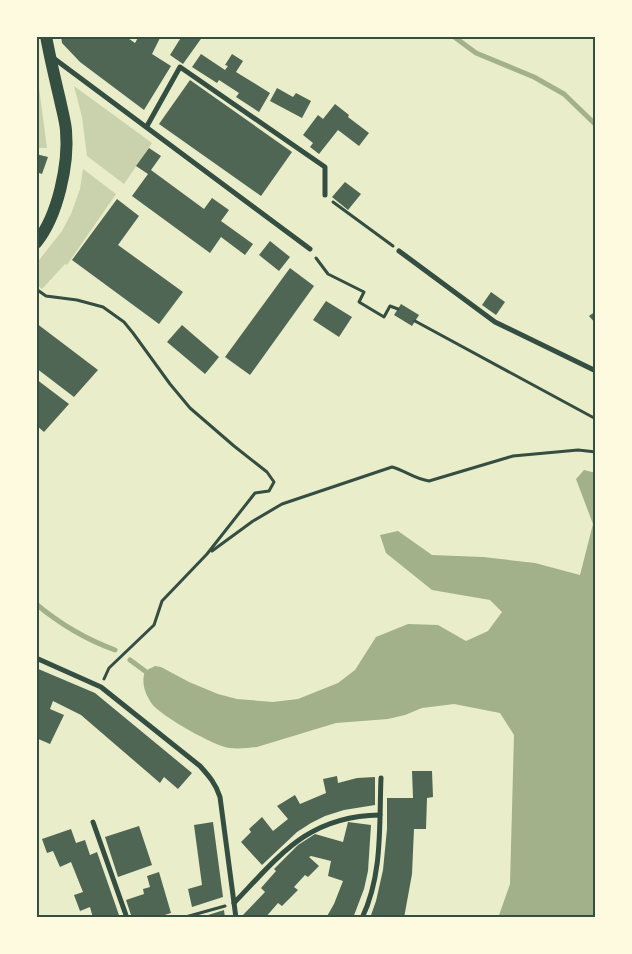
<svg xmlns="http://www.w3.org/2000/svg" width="632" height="954" viewBox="0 0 632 954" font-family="Figtree,sans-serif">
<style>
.green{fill:#cad2ad}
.water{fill:#a3b18a}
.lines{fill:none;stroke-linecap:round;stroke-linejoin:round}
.stream{stroke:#a3b18a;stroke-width:5}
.building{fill:#4f6655}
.path{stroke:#344e41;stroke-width:3}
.minor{stroke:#344e41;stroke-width:5}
.primary{stroke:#344e41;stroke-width:12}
.neatline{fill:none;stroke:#344e41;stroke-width:2}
</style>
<rect width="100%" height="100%" fill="#e9edc9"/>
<g class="green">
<path d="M36 65 47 148H36Z"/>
<path d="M74 86 152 143 124 184 87 156 82 117Z"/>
<path d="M83 169 116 194 67 265 65 264 42 289 36 284V264L62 231 71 214 80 189Z"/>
</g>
<path class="water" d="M584 470 596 473V918H498L510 884 514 735 500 713 454 704 422 708 405 715 388 719 336 723 257 747C248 748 239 749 229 748 214 746 161 716 152 704 145 694 141 683 145 671L155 666 161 667 189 682 218 694 237 699 273 702 298 699 338 683 355 670 376 637 408 624 438 625 466 641 488 631 502 612 490 600 432 590 386 553 380 535 398 531 432 555 483 557 535 563 580 575 593 524 576 479Z"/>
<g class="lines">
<g class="stream">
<path d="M453 36 476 53 534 77 564 94 596 125"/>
<path d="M36 604C60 624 85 639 115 650"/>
<path d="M130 660 145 671"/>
</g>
</g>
<g class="building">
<path d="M61 36H125L135 43 139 36H157L160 38 152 54 171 66 144 110 80 62 62 43Z"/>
<path d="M182 36H203L183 64 170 55Z"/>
<path d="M201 54 225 70 228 66 225 65 232 54 243 61 236 72 270 93 259 112 236 97 239 93 219 80 217 83 192 67Z"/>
<path d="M190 80 292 152 261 196 159 124Z"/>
<path d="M277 88 293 97 296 93 311 101 302 118 270 101Z"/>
<path d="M335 104 349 115 348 117 369 133 359 146 338 130 319 154 310 147 313 143 303 135 318 115 323 119Z"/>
<path d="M149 148 161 156 151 170 204 209 212 198 229 210 221 221 253 244 245 255 221 237 210 253 132 196 148 174 136 166Z"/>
<path d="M36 154 48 157 42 174 36 172Z"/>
<path d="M345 182 361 194 348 210 332 197Z"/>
<path d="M117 199 139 216 118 245 183 292 159 324 72 260Z"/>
<path d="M270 241 290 257 279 271 259 255Z"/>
<path d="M290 268 314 286 250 375 225 357Z"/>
<path d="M491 292 505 302 496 315 482 305Z"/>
<path d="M326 301 352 317 339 337 313 320Z"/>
<path d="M401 304 419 315 412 326 394 315Z"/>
<path d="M596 311V324L589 316Z"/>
<path d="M36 323 98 370 74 397 36 368Z"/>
<path d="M182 325 219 357 205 374 167 342Z"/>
<path d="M36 379 69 404 44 432 36 425Z"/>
<path d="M36 668 95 693 192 773 178 789 164 777 160 783 81 715 53 701 50 709 64 715 50 744 36 738Z"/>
<path d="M412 771H432L433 797 427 798 426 829H414L412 874 404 918H370L376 901 383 870 387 829V798H413Z"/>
<path d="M337 776 338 783 357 778 375 777V805L344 810 325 816 311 823 297 832 262 865 241 842 251 832 249 829 262 817 273 831 288 819 277 806 295 795 300 804 326 793 323 779Z"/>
<path d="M213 822 223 897 192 907 188 889 202 885 194 825Z"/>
<path d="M348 822 371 825 368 871 364 889 353 918H326L334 904 343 881 328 876 331 861 311 856 309 857 319 866 308 877 305 875 294 887 298 890 282 906 278 903 265 918 241 917 265 892 261 888 276 871 274 869 298 845 315 834 343 842Z"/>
<path d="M139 826 152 865 118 877 105 837Z"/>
<path d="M71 829 76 843 85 840 90 855 97 852 120 918H93L90 907 80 911 74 895 83 892 71 862 60 867 53 851 47 853 42 839Z"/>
<path d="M159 872 171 913 155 918H132L126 900 144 894 143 889 150 887 147 876Z"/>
<path d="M224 910 225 918H206L205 916Z"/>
</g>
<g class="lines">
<g class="path">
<path d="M333 202 393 246"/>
<path d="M316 258 328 274 364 292 359 302 384 317 390 306 398 309"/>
<path d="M36 289 46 296 77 300 103 307 124 322 133 333 170 384 190 408 234 446 267 472 274 482 269 491 255 493 207 554 162 601 154 625 109 668 104 679"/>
<path d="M415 321 596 419"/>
<path d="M212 551 253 521 282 504 392 467C406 471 415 479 429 481L513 456 578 450 596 452"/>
<path d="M182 918 225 906"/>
</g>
<g class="minor">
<path d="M52 57 310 249"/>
<path d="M147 126 180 67 325 167V195"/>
<path d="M399 251 495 322 596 371"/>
<path d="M36 658 101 687 200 766C209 776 216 784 220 797L236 918"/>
<path d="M93 822 127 918"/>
<path d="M234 903C280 855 308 816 380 815"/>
<path d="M362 918C383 874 379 825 381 778"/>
</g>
<path class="primary" d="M36 243C58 216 69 164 66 130 65 120 62 110 60 100 55 79 50 58 46 36"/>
</g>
<rect width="632" height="954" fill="none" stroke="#fefae0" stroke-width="75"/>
<rect x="38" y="38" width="556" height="878" class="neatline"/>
</svg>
